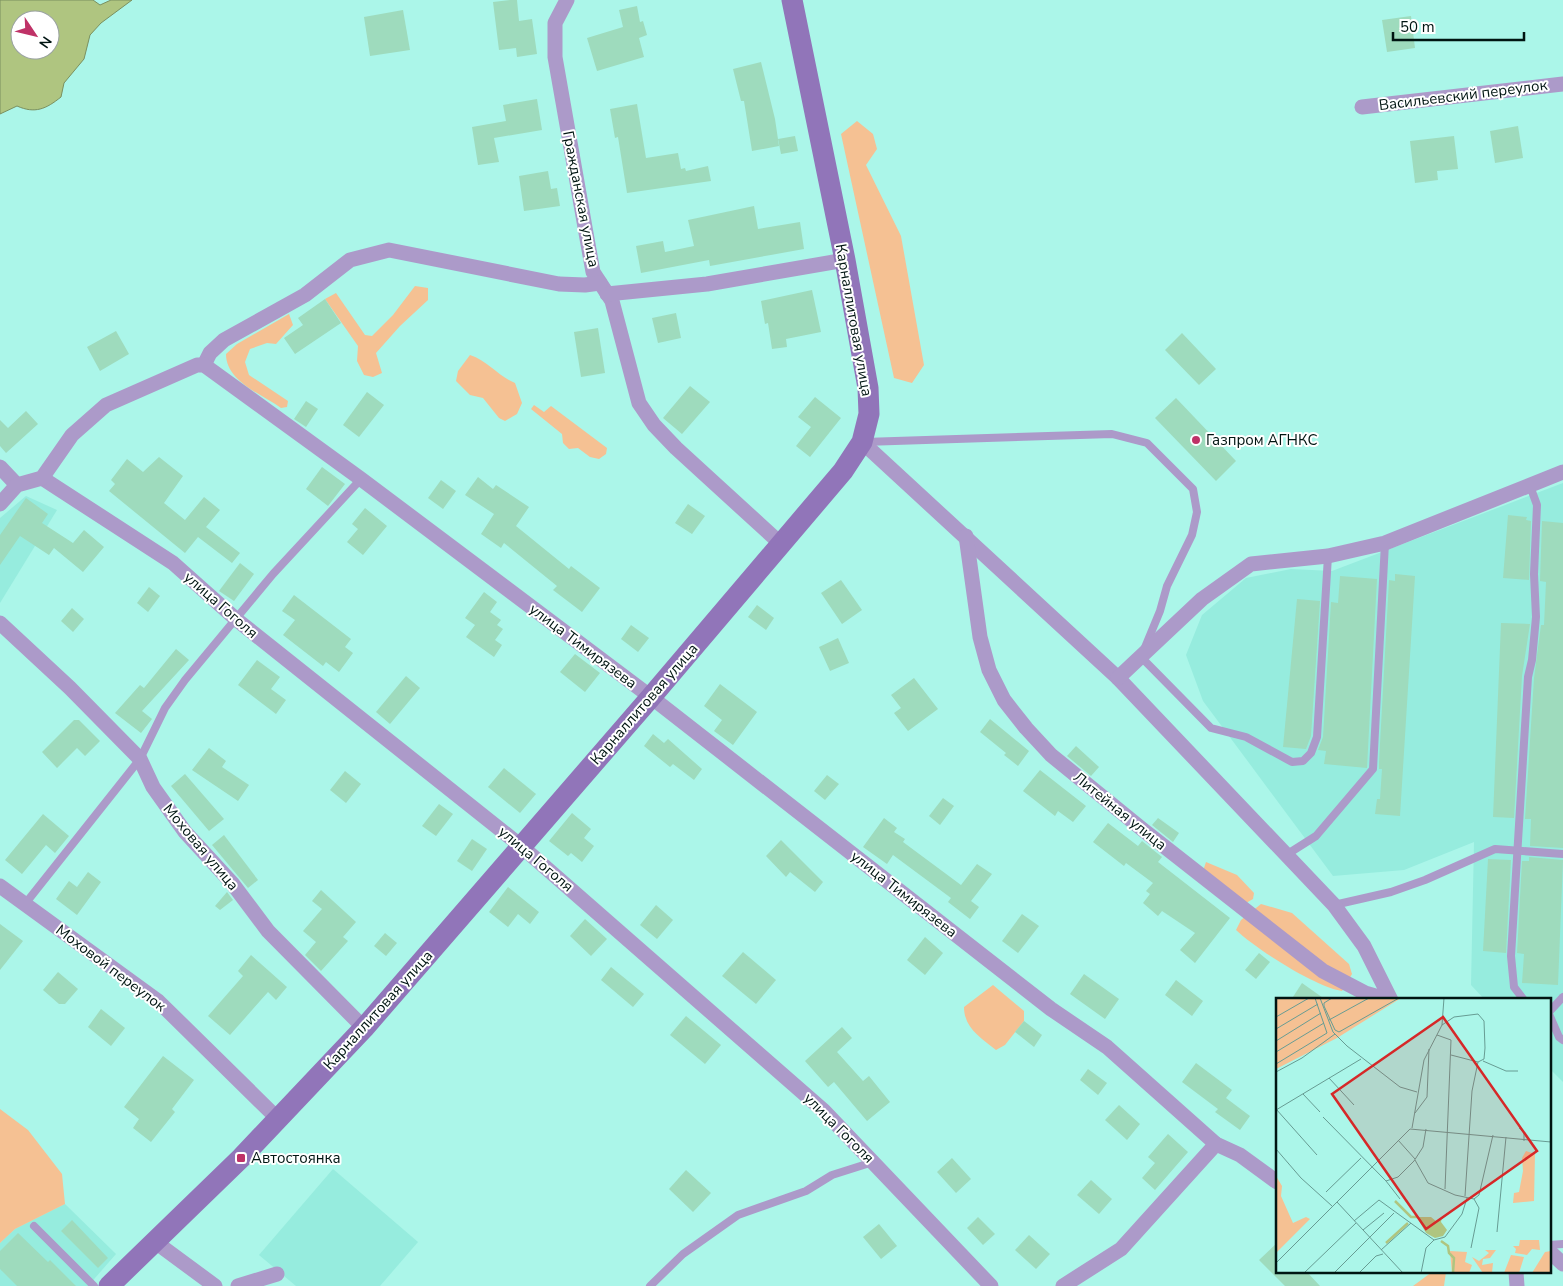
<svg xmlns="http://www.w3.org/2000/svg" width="1563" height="1286" viewBox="0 0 1563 1286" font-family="'Nunito Sans',sans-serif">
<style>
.built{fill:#96ecde}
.green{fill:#f5c193}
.water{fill:#afc580;stroke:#7a905f;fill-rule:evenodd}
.building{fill:#9edbbd}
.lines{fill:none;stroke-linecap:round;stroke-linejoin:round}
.lane{stroke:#ac9ac9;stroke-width:8}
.street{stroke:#ac9ac9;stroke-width:15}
.secondary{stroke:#9175b9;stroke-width:21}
.poi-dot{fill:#bf3267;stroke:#fff;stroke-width:2}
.labels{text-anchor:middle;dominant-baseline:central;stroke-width:4;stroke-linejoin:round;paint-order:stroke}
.street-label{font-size:15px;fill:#001512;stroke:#fff}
.poi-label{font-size:15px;fill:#001512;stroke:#fff;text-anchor:start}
.inset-river{fill:none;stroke:#afc580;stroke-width:2.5}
.inset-road{fill:none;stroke:#679c93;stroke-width:1}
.view{fill:#d62828;fill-opacity:0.15;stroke:#d62828;stroke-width:2.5}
.inset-edge{fill:none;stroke:#001512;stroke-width:2.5}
</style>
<rect width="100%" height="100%" fill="#abf6e9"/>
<g class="built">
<path d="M1563 483V1082L1549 1068V1000H1485L1471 985 1474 842 1404 870 1333 876 1203 701 1186 655 1202 615 1246 578 1291 569 1332 571Z"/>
<path d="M26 496 57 510 0 603V518Z"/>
<path d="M333 1169 418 1242 380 1286H296L259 1255Z"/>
<path d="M65 1204 116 1254 88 1286H0V1243L15 1229Z"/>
</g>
<g class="green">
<path d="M857 121 873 134 877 149 866 165 901 236 924 365 912 383 894 378 841 134Z"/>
<path d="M415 286 428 288V300L400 326 376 353 382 373 373 377 364 375 357 361 358 346 325 299 336 293 365 335 372 336 393 315Z"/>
<path d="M289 314 293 325 276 344 267 343 250 349 245 362 249 375 288 401 287 407 281 408C261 394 226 381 226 354L237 344Z"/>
<path d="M470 355C488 361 498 376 515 383L522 403 517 414 505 421 499 418 483 398 470 395 456 381 458 371Z"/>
<path d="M534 405 544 412 551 406 607 448 606 454 599 459 590 457 578 448 569 449 563 443 562 434 531 409Z"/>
<path d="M1206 862 1237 875 1254 893 1253 899 1246 903 1203 871Z"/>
<path d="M1261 904 1292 913 1349 964 1352 974 1342 991C1315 987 1256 949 1236 930L1241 920Z"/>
<path d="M993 985 1024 1011V1021L1005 1045 996 1050C981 1038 964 1028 964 1007Z"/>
<path d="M0 1109 28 1130 62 1174 65 1204 15 1229 0 1243Z"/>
<path d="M1432 1272H1446L1444 1286H1413Z"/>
</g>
<path class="water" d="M0 0H93L100 5 111 0H132L101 23 90 35 84 59 64 83 61 97C46 109 35 114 17 106L0 114ZM20 20H50V50H20Z"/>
<g class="building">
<path d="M510 0H517L519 21 532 19 537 54 517 57 516 48 499 50 493 2Z"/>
<path d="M637 6 640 22 643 21 647 35 639 38 644 57 597 71 587 38 623 27 619 10Z"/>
<path d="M403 10 410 50 370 56 364 17Z"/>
<path d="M1411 16 1415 48 1387 52 1382 20Z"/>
<path d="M761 62 775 119 779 146 752 151 744 101H741L733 69Z"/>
<path d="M537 99 542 130 494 138 499 162 478 165 472 127 506 121 503 105Z"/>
<path d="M637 104 646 158 678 153 681 169 685 168 686 171 708 166 711 181 627 193 618 137 615 138 610 109Z"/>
<path d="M1518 126 1523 158 1495 163 1490 131Z"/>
<path d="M795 136 798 151 781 154 778 139Z"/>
<path d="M1454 136 1458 169 1437 171 1438 180 1415 183 1410 141Z"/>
<path d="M548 171 551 189 557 188 560 206 524 211 519 176Z"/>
<path d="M754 206 758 229 800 222 804 249 710 266 709 260 641 273 636 246 663 241 665 252 694 246 688 220Z"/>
<path d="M812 290 821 332 786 339 787 347 772 349 768 323 765 324 761 301Z"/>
<path d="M325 299 341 323 295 354 284 338 303 325 298 318Z"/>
<path d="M676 313 681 338 658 343 652 318Z"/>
<path d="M598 328 605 373 581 377 574 332Z"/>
<path d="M116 331 129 354 100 371 87 347Z"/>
<path d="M1182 333 1216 369 1199 385 1165 350Z"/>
<path d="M690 386 710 402 682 434 663 418Z"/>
<path d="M367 392 384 405 359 437 343 425Z"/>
<path d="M815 397 841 418 810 457 796 446 811 427 798 417Z"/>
<path d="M1176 398 1236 461 1216 481 1155 418Z"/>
<path d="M306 401 318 409 306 427 294 419Z"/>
<path d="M26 411 38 424 6 453 0 446V420L8 428Z"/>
<path d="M159 457 183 476 164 503 185 520 204 497 220 510 206 527 240 553 232 563 198 537 185 553 109 491 115 484 111 480 127 459 143 472Z"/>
<path d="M322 467 345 484 328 506 306 489Z"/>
<path d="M478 477 493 489 496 485 529 507 516 526 569 569 571 566 600 588 582 612 553 590 557 586 504 543 501 548 481 534 494 514 465 495Z"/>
<path d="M441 480 456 491 443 509 428 498Z"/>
<path d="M26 498 48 514 42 523 73 543 84 530 104 547 83 572 54 548 49 555 20 536 0 565V535Z"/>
<path d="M688 504 705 516 692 534 675 523Z"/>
<path d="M365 508 387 526 363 555 347 542 358 529 352 524Z"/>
<path d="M1508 515 1527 517 1526 520 1531 521 1529 580 1503 578Z"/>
<path d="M1542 521 1563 523V848L1530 846 1531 819H1525L1534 678 1541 625H1544L1546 582 1540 581Z"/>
<path d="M240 563 254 574 234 601 219 591Z"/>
<path d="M1395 574 1415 576 1400 816 1375 814 1377 799H1380L1382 769H1379V762L1389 580 1395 581Z"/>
<path d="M1340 576 1377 579 1367 768 1324 764 1326 751 1318 750 1323 737 1331 602 1338 603Z"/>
<path d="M841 580 862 610 842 624 821 593Z"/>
<path d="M149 587 160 596 148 612 137 603Z"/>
<path d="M484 592 497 602 490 612 501 620 497 625 503 629 495 640 502 645 494 657 466 637 475 625 465 618Z"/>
<path d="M294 595 351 639 345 647 353 653 339 672 326 662 323 666 283 635 295 620 282 611Z"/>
<path d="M1297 599 1320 601 1311 736 1306 749 1283 747Z"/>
<path d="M757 605 774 618 766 630 748 617Z"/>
<path d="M72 608 84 619 73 632 61 621Z"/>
<path d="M1501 623 1530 624 1522 676 1514 818 1493 817Z"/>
<path d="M631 625 649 638 638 652 621 639Z"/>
<path d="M838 638 849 663 830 671 819 647Z"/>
<path d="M176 649 189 660 142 711 152 719 141 733 115 713 140 685 144 688Z"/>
<path d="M575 654 600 673 585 692 560 672Z"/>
<path d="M257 660 280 677 271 689 286 700 276 714 238 685Z"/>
<path d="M406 676 420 688 390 724 376 712Z"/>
<path d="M914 678 938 709 908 731 894 713 901 708 891 695Z"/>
<path d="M720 684 757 712 733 745 714 731 722 720 704 706Z"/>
<path d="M990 719 1029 751 1018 766 1004 755 1006 753 980 732Z"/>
<path d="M74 720H79L100 741 85 756 77 748 57 768 42 752Z"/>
<path d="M653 734 664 743 668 739 702 769 694 780 673 764 670 767 644 746Z"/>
<path d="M1076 746 1099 767 1091 776 1067 756Z"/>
<path d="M209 748 226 761 222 767 249 785 238 801 192 770Z"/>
<path d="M504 768 536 794 520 813 488 787Z"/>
<path d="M1040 770 1086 806 1073 822 1058 811 1055 816 1023 791Z"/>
<path d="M345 771 361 784 346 803 330 790Z"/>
<path d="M185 774 224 819 209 831 171 786Z"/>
<path d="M827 775 839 784 825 800 814 791Z"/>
<path d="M943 798 954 806 940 825 929 816Z"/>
<path d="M439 804 453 814 436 836 422 826Z"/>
<path d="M572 813 591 829 584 838 594 846 582 862 571 853 568 856 549 841Z"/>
<path d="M43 814 69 836 55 853 46 845 22 874 5 860Z"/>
<path d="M884 818 897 828 894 832 905 839 903 842 961 885 977 864 992 874 971 901 979 907 970 919 948 902 951 898 893 855 887 864 863 847Z"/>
<path d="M1158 818 1179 833 1173 842 1152 825Z"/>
<path d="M1108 823 1138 846 1142 841 1162 857 1158 862 1230 918 1195 963 1180 950 1195 933 1162 911 1158 916 1143 903 1150 894 1146 891 1153 883 1126 863 1124 866 1093 842Z"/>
<path d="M224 835 258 880 248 888 212 845Z"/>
<path d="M472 839 487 849 472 871 457 861Z"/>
<path d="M781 840 823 882 815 892 790 872 786 877 766 856Z"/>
<path d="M1529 857 1563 860 1558 985 1522 983 1524 954 1517 953 1522 861H1529Z"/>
<path d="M1488 859 1511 860 1506 953 1483 951Z"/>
<path d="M88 872 101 882 77 915 56 899 69 881 77 887Z"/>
<path d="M508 887 539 912 530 924 518 914 508 927 489 912Z"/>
<path d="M321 890 356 922 343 937 348 941 321 971 305 955 316 942 303 931 322 909 312 901Z"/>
<path d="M227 892 233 900 220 910 215 906Z"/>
<path d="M656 905 673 920 657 939 640 925Z"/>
<path d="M1022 914 1039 926 1018 953 1002 941Z"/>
<path d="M585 919 607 939 591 956 570 936Z"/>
<path d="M0 924 23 941 0 970Z"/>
<path d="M385 933 397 943 386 956 374 946Z"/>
<path d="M925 937 943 953 925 975 907 960Z"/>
<path d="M743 952 776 980 756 1004 722 976Z"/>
<path d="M1259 953 1270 962 1256 979 1245 970Z"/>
<path d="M251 955 287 987 276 1000 268 992 230 1035 208 1016 243 976 238 971Z"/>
<path d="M611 967 644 994 633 1007 601 980Z"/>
<path d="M58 972 78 989 65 1004H59L43 990Z"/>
<path d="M1084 974 1119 999 1105 1019 1070 994Z"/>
<path d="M1176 980 1203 1001 1192 1016 1165 995Z"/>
<path d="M1302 983 1326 1000H1291Z"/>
<path d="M101 1009 125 1028 111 1046 88 1027Z"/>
<path d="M686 1016 721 1045 705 1064 670 1035Z"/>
<path d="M1024 1021 1042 1035 1034 1047 1015 1032Z"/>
<path d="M842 1027 852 1038 837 1052 863 1081 869 1076 890 1102 867 1121 834 1082 828 1087 805 1061Z"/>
<path d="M163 1056 194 1080 172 1109 175 1112 151 1142 133 1128 139 1119 124 1107Z"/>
<path d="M1196 1063 1232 1090 1226 1098 1250 1116 1240 1130 1215 1112 1218 1109 1182 1082Z"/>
<path d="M1088 1069 1107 1083 1098 1095 1080 1080Z"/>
<path d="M1119 1105 1140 1124 1127 1140 1105 1120Z"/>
<path d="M1168 1134 1188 1152 1155 1190 1142 1178 1155 1163 1148 1157Z"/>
<path d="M952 1158 971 1179 956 1193 937 1172Z"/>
<path d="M686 1170 711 1193 693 1212 669 1189Z"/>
<path d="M1091 1180 1112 1199 1099 1214 1077 1195Z"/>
<path d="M978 1217 995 1234 983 1245 967 1228Z"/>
<path d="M72 1220 108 1258 98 1268 61 1231Z"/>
<path d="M879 1224 897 1246 881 1259 863 1237Z"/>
<path d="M18 1233 48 1262 50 1260 76 1286H17L0 1269V1251Z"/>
<path d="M1029 1235 1050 1254 1036 1269 1015 1250Z"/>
<path d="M1277 1243V1272H1307L1320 1286H1285L1259 1260Z"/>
</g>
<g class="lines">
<g class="lane">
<path d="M864 442 1112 434 1147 443 1193 489 1197 512 1192 535 1167 586 1160 611 1141 657 1211 728 1246 737 1292 762 1303 761 1311 753 1317 737 1328 556"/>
<path d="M1286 855 1316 836 1373 769 1385 543"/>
<path d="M25 904 140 759 165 708 185 680 273 574 361 479"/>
<path d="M1334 905 1391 892 1425 880 1495 849 1563 854"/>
<path d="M1524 1000 1514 987 1511 956 1528 677 1532 660 1536 617 1534 574 1537 505 1530 486"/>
<path d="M1549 1012 1563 997"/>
<path d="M1549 1014 1559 1037 1563 1040"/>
<path d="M34 1226 94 1286"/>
<path d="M1549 1245 1563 1244"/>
<path d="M650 1286 683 1254 738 1215 806 1191 832 1175 873 1162"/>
</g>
<g class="street">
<path d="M567 0 555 23V57L586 233 593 272 612 301 639 403 654 425 676 448 781 544"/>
<path d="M1362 107 1563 84"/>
<path d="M607 294 707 284 845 260"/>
<path d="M204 365 210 353 224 340 305 295 350 260 389 250 559 284 585 285 600 283"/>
<path d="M862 442 1118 678 1334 905 1364 946 1391 1000"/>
<path d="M0 467 17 485"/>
<path d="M42 478 173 563 237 620 521 846 824 1111 991 1286"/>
<path d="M0 504 17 485 42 478 72 435 106 405 197 365H204L361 479 651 697 1051 1009 1107 1047 1216 1144 1240 1155 1277 1182"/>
<path d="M966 536 980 637 989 670 1004 700 1026 728 1051 755 1142 829 1323 971 1365 993 1389 1000"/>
<path d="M0 623 70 688 140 759 153 787 185 832 232 883 268 931 364 1028"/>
<path d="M1118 678 1202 599 1251 564 1328 556 1385 543 1563 472"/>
<path d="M0 886 158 1001 279 1120"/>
<path d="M154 1241 215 1286"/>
<path d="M1549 1251 1563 1264"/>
<path d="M1516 1272 1517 1286"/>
<path d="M238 1286 277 1274"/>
<path d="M1063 1286 1121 1249 1216 1144"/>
</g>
<path class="secondary" d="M109 1286 241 1158 364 1028 651 697 843 471 862 442 869 414 868 388 845 260 792 0"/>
</g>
<g class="poi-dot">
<circle cx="1196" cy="440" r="5"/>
<rect x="236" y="1153" width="10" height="10" rx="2.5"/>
</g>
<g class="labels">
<g class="street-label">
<text transform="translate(1463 95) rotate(-7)">Васильевский переулок</text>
<text transform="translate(581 199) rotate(79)">Гражданская улица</text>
<text transform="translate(854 320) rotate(80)">Карналлитовая улица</text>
<text transform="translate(221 605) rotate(41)">улица Гоголя</text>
<text transform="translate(583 646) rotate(37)">улица Тимирязева</text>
<text transform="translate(644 704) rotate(-49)">Карналлитовая улица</text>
<text transform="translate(1120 811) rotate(39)">Литейная улица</text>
<text transform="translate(201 847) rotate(50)">Моховая улица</text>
<text transform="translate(536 859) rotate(40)">улица Гоголя</text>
<text transform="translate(904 894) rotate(38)">улица Тимирязева</text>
<text transform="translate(111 968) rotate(37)">Моховой переулок</text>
<text transform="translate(378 1010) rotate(-48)">Карналлитовая улица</text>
<text transform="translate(839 1128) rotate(45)">улица Гоголя</text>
</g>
<g class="poi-label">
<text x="1206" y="440">Газпром АГНКС</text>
<text x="251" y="1158">Автостоянка</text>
</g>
</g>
<g transform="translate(1276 998)">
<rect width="275" height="275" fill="#abf6e9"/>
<path d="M0 0H125L61 40 0 71ZM250 153 259 156 258 203 237 205 238 195 243 194 247 173 246 160ZM0 178 6 188 5 198 17 225 30 219 34 221 0 255ZM244 242H263L264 252 256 251 251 257 239 255 240 251 237 248H243ZM209 252H220L214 260 207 261 206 267 217 265 216 275H207L196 259 203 263 213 255ZM174 253 191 254 189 264 196 267 193 275H176ZM269 254 275 253V275H256ZM235 257 248 259 243 275H228Z" fill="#f5c193"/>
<path d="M141 219H155L161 224 166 219 165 224 171 232 167 238 159 240 150 235Z" fill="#afc580"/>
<path class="inset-river" d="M119 203 135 219H141M165 243 172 248 173 255 178 260 177 275M110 245 132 225"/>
<path class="inset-road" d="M44 0 57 34 71 48 124 89 141 94M56 0 48 5V8L59 32 63 34 123 0M0 19 33 0M53 22 93 0M166 27 168 0M0 31 42 6M161 37 175 42 169 191M0 43 45 15M0 54 48 25M175 57 202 64M207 63 230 73H242M0 66 51 35 39 0M0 74 26 60 59 36M53 80 78 107M27 96 44 114M0 111 41 157M0 112 85 61M139 115 151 99 153 51M47 119 110 183 122 179 138 163 147 149 150 131M136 130 148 62 166 27 178 19 202 16 208 23 209 50 208 61 202 64 196 93 189 198M243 130 248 134V143M122 142 139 161M0 151 25 180 56 208M139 162 152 185 179 197 198 201M110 183 124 201M50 194 85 160M198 201 203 197 217 137M61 204 127 275M78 223 103 202 158 242M87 232 108 215M221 234 230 139M195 250 203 210 198 201M105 252 135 225M0 265 134 131 275 144M28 275 80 225M58 275 118 215M83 275 100 258 107 256M145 275 150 250 158 242 169 239 186 216 191 200"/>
<path class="view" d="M167 19 261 153 150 231 56 96Z"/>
<rect width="275" height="275" class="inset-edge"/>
</g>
<g transform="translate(35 35) rotate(125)"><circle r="24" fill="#ffffff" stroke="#99a1a0"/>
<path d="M0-4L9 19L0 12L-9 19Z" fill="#bf3267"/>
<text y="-8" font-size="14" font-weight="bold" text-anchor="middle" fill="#001512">N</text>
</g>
<path d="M1393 32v8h131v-8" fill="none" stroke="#001512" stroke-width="2.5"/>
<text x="1400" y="32" font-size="15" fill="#001512" stroke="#ffffff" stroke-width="4" paint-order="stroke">50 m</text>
</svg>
